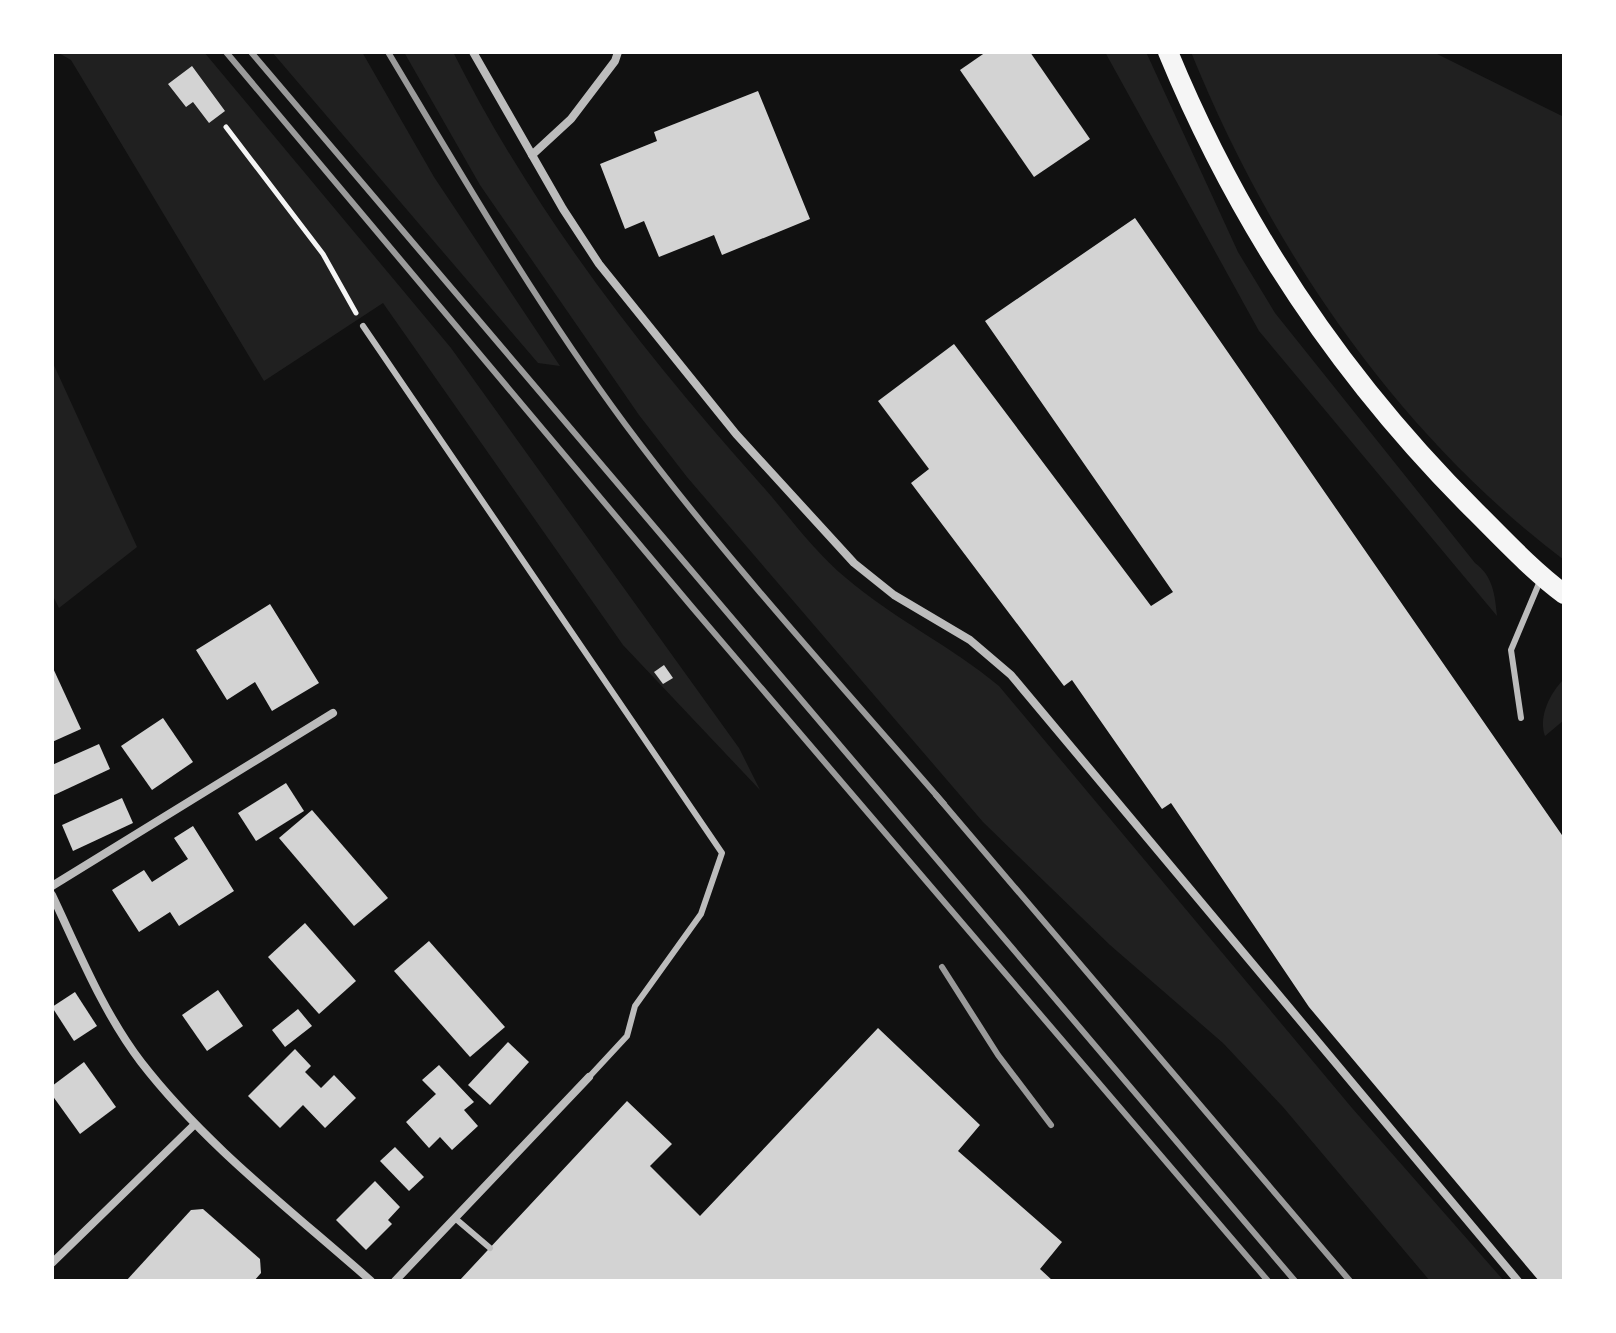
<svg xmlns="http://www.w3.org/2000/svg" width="1616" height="1333" viewBox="0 0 1616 1333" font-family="Arial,sans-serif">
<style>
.green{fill:#202020}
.building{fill:#d3d3d3}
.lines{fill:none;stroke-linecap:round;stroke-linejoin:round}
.path{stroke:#f5f5f5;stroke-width:5}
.service{stroke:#bcbcbc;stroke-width:6}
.minor{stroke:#bcbcbc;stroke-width:8}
.primary{stroke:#f5f5f5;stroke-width:20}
.rail{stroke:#9a9a9a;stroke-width:6}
</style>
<rect width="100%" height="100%" fill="#111"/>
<g class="green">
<path d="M57 52H204L451 348 739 748 760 790 623 645 383 303 264 381 71 60Z"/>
<path d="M272 52H362L434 177 560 366 538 363Z"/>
<path d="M404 52H453C532 209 640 349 757 480 786 512 813 551 846 578 894 619 951 646 999 686L1352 1108 1504 1281H1430L1283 1107 1223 1043 1110 945 983 822 687 477 639 415 480 185Z"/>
<path d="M1105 52H1146L1238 252 1275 313 1475 563C1493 576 1495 595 1497 616L1259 331Z"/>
<path d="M1191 52H1433L1564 117V560C1395 432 1270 247 1191 52Z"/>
<path d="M52 361 137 547 59 608 52 594Z"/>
<path d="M1564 679V720L1545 736C1538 717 1550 693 1564 679Z"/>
</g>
<g class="building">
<path d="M986 52H1030L1090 139 1034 177 960 70Z"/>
<path d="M192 66 225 111 209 123 193 102 186 107 168 84Z"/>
<path d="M758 91 810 219 722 255 714 235 659 257 644 221 625 229 600 164 657 141 654 132Z"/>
<path d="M1135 218 1564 838V1281H1539L1309 1007 1171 803 1162 809 1072 680 1064 686 911 483 929 469 878 401 954 344 1151 606 1173 592 985 321Z"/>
<path d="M270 604 319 683 272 711 255 682 227 700 196 650Z"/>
<path d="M664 665 673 678 663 684 654 672Z"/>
<path d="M52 666 81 729 52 742Z"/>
<path d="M163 718 193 762 152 790 121 746Z"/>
<path d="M99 744 110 769 52 796V765Z"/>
<path d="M286 783 304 811 256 841 238 813Z"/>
<path d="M122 798 133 823 73 851 62 825Z"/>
<path d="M312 810 388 898 354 926 279 838Z"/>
<path d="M193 826 234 891 179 926 170 912 139 932 112 890 144 870 152 882 188 859 174 838Z"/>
<path d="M305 923 356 981 319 1014 268 957Z"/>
<path d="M429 941 505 1027 470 1057 394 971Z"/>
<path d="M218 990 243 1026 207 1051 182 1015Z"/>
<path d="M75 992 97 1026 74 1041 52 1007Z"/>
<path d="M298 1009 312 1026 285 1047 272 1030Z"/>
<path d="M878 1028 980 1125 958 1151 1062 1242 1040 1269 1053 1281H459L627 1101 672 1144 650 1166 700 1216Z"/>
<path d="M508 1042 529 1062 490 1105 468 1085Z"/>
<path d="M295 1049 311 1066 305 1072 321 1088 334 1075 356 1098 325 1128 303 1105 280 1128 248 1096Z"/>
<path d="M84 1062 116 1107 80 1134 52 1095V1086Z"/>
<path d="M439 1065 474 1102 464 1110 478 1126 452 1150 440 1137 429 1148 406 1122 436 1094 422 1080Z"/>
<path d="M395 1147 424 1177 409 1191 380 1161Z"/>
<path d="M375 1181 400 1207 388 1220 392 1224 366 1250 336 1220Z"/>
<path d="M203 1209 260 1259 261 1273 254 1281H126L191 1210Z"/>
</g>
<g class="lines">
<path class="path" d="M226 127 323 254 356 313"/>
<g class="service">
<path d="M363 326 722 853 701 914 635 1006 627 1036 589 1077"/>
<path d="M1521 718 1511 650 1540 581"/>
<path d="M456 1219 490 1248"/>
</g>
<g class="minor">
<path d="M473 52 563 209 599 264 736 434 854 563 894 595 970 640 1011 675 1518 1281"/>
<path d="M532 155 571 119 615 61 618 52"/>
<path d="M52 886 333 713"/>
<path d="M52 895C79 952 103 1012 141 1062 206 1146 292 1211 371 1281"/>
<path d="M52 1263 194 1125"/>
<path d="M395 1281 589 1077"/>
</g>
<path class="primary" d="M1168 52C1239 224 1343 380 1476 512 1504 540 1532 570 1564 594"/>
<g class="rail">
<path d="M226 52 692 607 1268 1281"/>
<path d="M251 52 1295 1281"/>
<path d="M388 52C464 179 537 305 625 424 723 556 836 679 944 804"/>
<path d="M936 795 1350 1281"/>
<path d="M942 967 998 1055 1051 1125"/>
</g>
</g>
<rect width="1616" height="1333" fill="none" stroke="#ffffff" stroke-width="108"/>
</svg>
